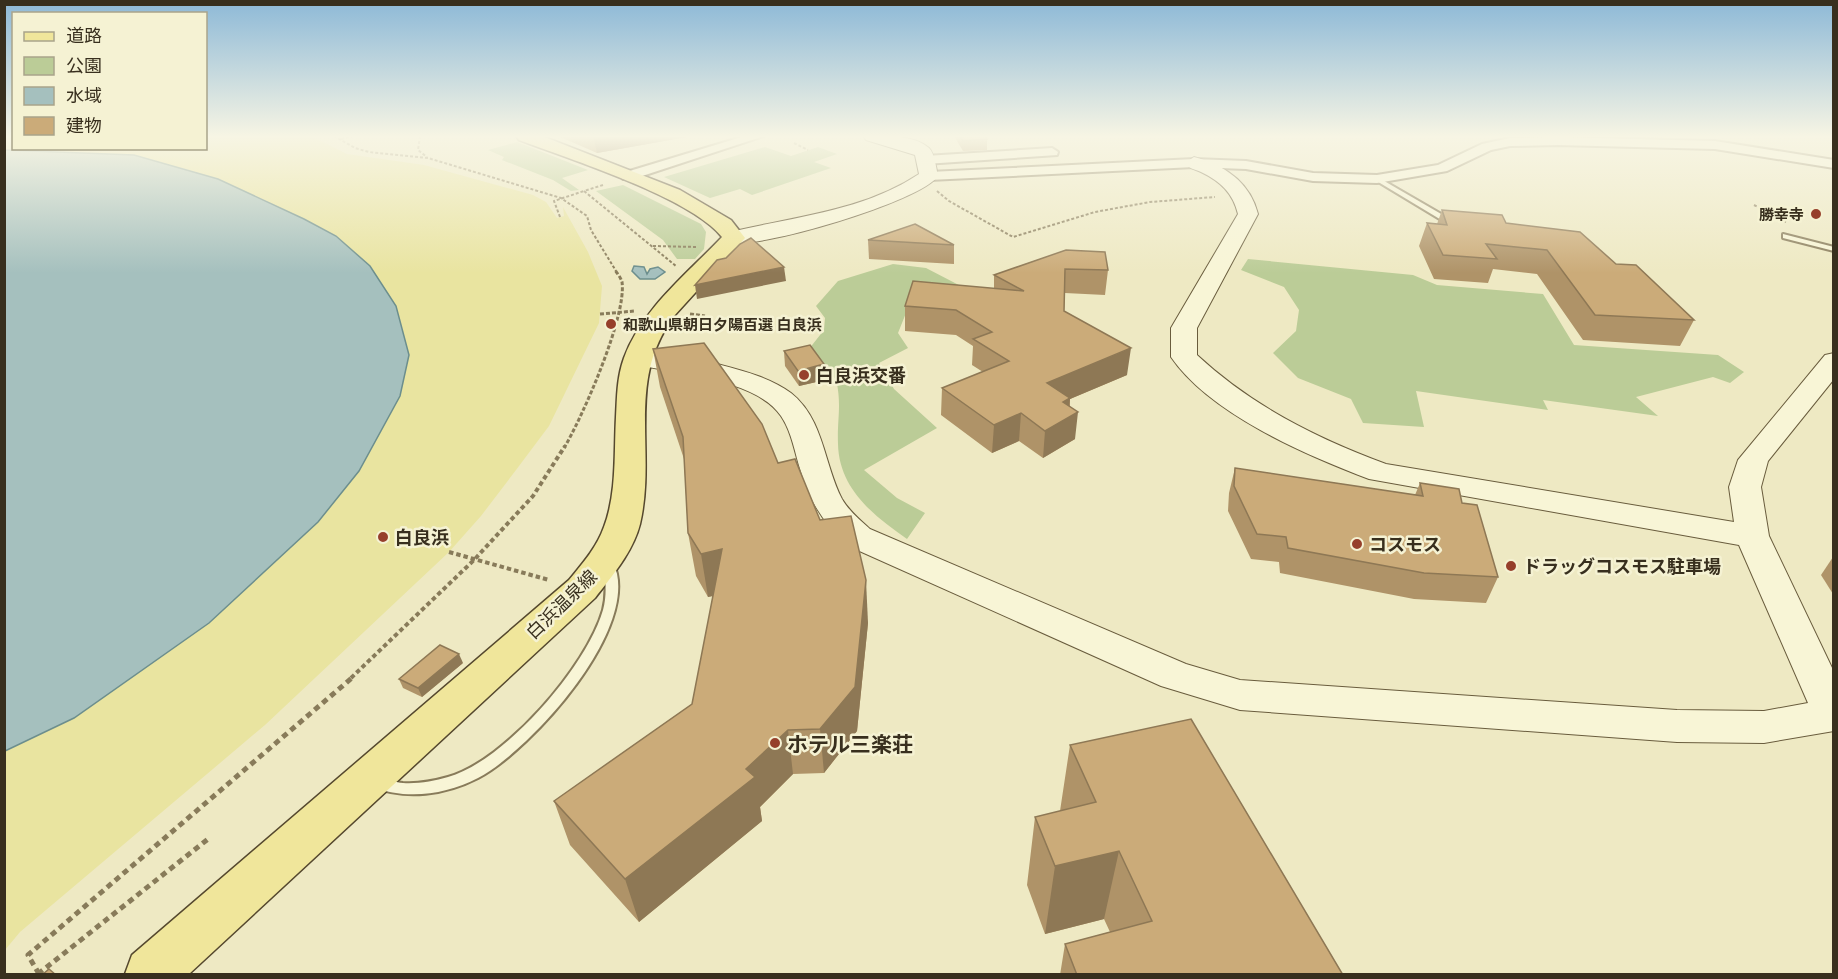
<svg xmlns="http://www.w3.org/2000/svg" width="1838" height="979" viewBox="0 0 1838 979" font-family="'Playfair Display','Noto Sans JP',serif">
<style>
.green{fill:#bbcc97}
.sand{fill:#e9e4a0}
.water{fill:#a5c0be;stroke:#6c8e8d;stroke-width:1.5}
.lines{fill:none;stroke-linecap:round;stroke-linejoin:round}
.lane-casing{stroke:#887b5a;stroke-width:4}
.street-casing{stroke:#887b5a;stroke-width:4}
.secondary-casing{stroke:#695c3d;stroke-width:2}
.primary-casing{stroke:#55482e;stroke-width:3}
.path-far3{stroke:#887b5a;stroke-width:2;stroke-dasharray:3 2;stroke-linecap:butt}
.path-far2{stroke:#887b5a;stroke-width:3;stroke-dasharray:4 2;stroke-linecap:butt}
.path-far1{stroke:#887b5a;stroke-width:4;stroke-dasharray:4.5 3;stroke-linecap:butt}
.path{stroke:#887b5a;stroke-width:5;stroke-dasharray:6 4.5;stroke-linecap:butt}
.lane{fill:#f8f5d6;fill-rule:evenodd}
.street{fill:#f8f5d6;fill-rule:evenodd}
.secondary{fill:#f8f5d6;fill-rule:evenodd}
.primary{fill:#f0e69b;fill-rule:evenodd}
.wall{fill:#af9368}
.shaded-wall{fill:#8e7855}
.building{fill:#cbab79;stroke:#8e7855;stroke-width:1.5}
.poi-dot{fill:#963f2b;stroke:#f5f2d3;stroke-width:2}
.labels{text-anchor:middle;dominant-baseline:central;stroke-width:5;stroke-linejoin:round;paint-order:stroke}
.far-poi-label{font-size:15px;font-weight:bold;fill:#382f1e;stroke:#f5f2d3;text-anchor:end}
.poi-label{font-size:18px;font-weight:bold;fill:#382f1e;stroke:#f5f2d3;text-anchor:start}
.street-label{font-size:18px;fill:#382f1e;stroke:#f5f2d3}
.near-poi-label{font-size:21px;font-weight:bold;fill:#382f1e;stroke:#f5f2d3;text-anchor:start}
</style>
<rect width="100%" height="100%" fill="#eee9c3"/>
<g class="green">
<path d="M517 142 588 170 562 178 579 190 571 191 553 180 502 160 504 157 488 150Z"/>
<path d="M765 147 791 156 818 147 837 154 814 162 831 168 752 195 740 189 710 198 664 177Z"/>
<path d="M623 185 701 224 706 232 704 249 695 259H677L663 240 596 191Z"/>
<path d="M1248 259 1413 275 1437 285 1543 294 1574 345 1718 355 1744 372 1730 383 1713 377 1636 397 1658 416 1543 400 1548 410 1416 391 1424 427 1363 423 1351 399 1298 378 1273 353 1296 331 1299 310 1284 287 1241 270Z"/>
<path d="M893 264 926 268 982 297 910 303 898 333 908 348 879 363 894 389 937 428 864 470 897 498 925 513 907 539C874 516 839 489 838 444 837 418 842 406 836 379L816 363 809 349 824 330 825 318 816 306 838 281Z"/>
</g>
<path class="sand" d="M5 136H13L14 148H206V136H311L347 154 424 165 533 195 546 202 557 218 564 216 563 207 588 252 602 286 599 323 549 426 516 470 481 516 449 552 265 725 20 932 5 950V751L74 718 209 623 318 522 359 471 400 396 409 355 336 236 304 219 218 179 134 155 5 150Z"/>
<g class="water">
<path d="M5 150 134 155 218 179 304 219 336 236 370 266 396 306 409 355 400 396 359 471 318 522 209 623 74 718 5 751Z"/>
<path d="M634 266 644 267 647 274 650 269 658 267 665 272 655 279H640L632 271Z"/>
</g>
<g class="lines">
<defs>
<g id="lane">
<path d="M1375 178H1379L1455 222 1452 224 1443 221 1375 180Z"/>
<path d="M1783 234 1834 247V251L1783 238Z"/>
<path d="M609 561 613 562C644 626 530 751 478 778 445 795 407 800 372 787L370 783 372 779C381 776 393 782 403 783 418 784 434 781 448 777 505 761 587 666 603 610 607 595 606 581 603 565L605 562Z"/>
</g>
<g id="street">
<path d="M745 136H764L633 179H623L621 176 623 173Z"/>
<path d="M1558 137 1715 141 1834 160V168L1715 149 1558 145 1510 146 1491 150 1447 171 1377 183 1313 181 1246 169 1194 167 929 180 922 176 929 172 1194 159 1246 161 1313 173 1377 175 1438 165 1482 144 1510 138Z"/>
<path d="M1052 148 1058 152 1057 155 925 164 918 160 925 156Z"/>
</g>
<g id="secondary">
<path d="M863 136C883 136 914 134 929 148 935 154 936 168 938 176 920 202 757 250 726 243L723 238 726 233C791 217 862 212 919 174L915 155 866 140Z"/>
<path d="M1194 157C1224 165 1250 182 1258 214L1197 328V355C1252 406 1316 438 1386 464L1734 522 1729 487 1738 460 1825 355 1834 353V379L1768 461 1761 487 1769 536 1834 672V731L1764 743 1677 742 1240 710 1161 686 846 545C825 524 809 501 801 472 795 454 792 432 781 416 756 378 669 373 629 363L625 357 629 351C654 345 685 356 710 362 736 369 768 376 791 393 824 419 824 465 842 499 849 511 860 520 870 529L1186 664 1240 680 1677 710 1764 711 1808 703 1739 545 1369 479C1306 455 1210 414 1171 357V328L1238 214C1233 193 1220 181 1201 172 1195 169 1189 169 1185 163Z"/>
</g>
<path id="primary" d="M516 136H542L680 190 731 220 745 238 674 316C625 382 657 451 640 524 633 552 612 576 595 598L189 974H125L132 955 569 580C583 563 597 547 604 527 617 493 614 452 616 417 617 397 617 377 624 358 642 309 687 274 722 237 690 197 569 159 519 140Z"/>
</defs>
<use href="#lane" class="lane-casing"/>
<use href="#street" class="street-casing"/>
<use href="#secondary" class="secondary-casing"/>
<use href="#primary" class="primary-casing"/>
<g class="path-far3">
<path d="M334 136 355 148 369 152 428 158 561 198 587 216 591 230 616 271"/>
<path d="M420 136 418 150 427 157"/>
<path d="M341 139 353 136"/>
<path d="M794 143 808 150"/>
<path d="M603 185 584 191 676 266"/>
<path d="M937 191 949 201 1013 237 1095 212 1150 202 1215 197"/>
<path d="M1754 205 1786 222"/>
<path d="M560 217 554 201 584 191"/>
<path d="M653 246 697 247"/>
</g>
<g class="path-far2">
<path d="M600 314 635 311"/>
<path d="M690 314 705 316"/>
<path d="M564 448C582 418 627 316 622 282 621 278 617 273 615 270"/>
</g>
<g class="path-far1">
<path d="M449 552 549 580"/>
<path d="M351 678 474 560 533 496 565 446"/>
</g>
<g class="path">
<path d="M38 974 208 839"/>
<path d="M39 974 28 955 353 677"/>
</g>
<use href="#lane" class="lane"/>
<use href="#street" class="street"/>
<use href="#secondary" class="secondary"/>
<use href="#primary" class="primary"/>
</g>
<g class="wall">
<path d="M558 136H692L597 153Z"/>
<path d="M954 136H985L987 139V150L963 151Z"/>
<path d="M1442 210 1506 223 1616 264 1694 320 1680 346 1583 340 1537 274 1493 269 1488 283 1434 279 1419 246 1427 223 1437 224Z"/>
<path d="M868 240 954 245V264L869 259Z"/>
<path d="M1066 250 1108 270 1105 295 1065 293 1064 311 1127 375 1070 399V406L1075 439 1043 458 1019 441 992 453 941 415 942 388 983 372 972 365 973 346 956 335 905 331V306L994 289V275Z"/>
<path d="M653 349 778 463 820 520 868 623 857 731 824 773 793 774 760 807 762 821 639 922 570 845 554 801 692 704 713 596 708 597 696 576 688 533 684 459 660 387Z"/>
<path d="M784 351 825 380 799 386 785 366Z"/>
<path d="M1235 468 1415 495 1420 483 1462 503 1498 577 1486 603 1414 599 1280 573 1279 562 1251 559 1228 511 1229 493Z"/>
<path d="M1833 557V594L1821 575Z"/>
<path d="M463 663 422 697 403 688 399 679Z"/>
<path d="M1070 745 1343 975H1060L1065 944 1110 932 1104 919 1045 934 1027 885 1035 817 1060 811Z"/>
</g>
<g class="shaded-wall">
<path d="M593 136H692L597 153Z"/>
<path d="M784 267 786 281 697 299 695 285Z"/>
<path d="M1131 348 1127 375 1070 399 1068 417 1078 412 1075 439 1043 458 1045 431 1047 383Z"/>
<path d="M824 364 825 380 799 386 798 371Z"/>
<path d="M1021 413 1019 441 992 453 994 425Z"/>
<path d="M722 549 729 592 708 597 701 554Z"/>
<path d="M866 580 868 623 857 731 824 773 820 729Z"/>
<path d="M459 654 463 663 422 697 418 688Z"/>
<path d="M788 730 793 774 760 807 762 821 639 922 625 879Z"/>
<path d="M1119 851 1104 919 1045 934 1055 866Z"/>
</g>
<g class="building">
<path d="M960 136H985L987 139 963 141Z"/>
<path d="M1442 210 1502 215 1506 223 1580 232 1616 264 1636 265 1694 320 1595 315 1547 250 1486 244 1497 259 1443 255 1427 223 1447 225Z"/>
<path d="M915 224 954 245 868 240Z"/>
<path d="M751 238 784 267 695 285 717 260 726 258 740 244Z"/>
<path d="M1066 250 1105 252 1108 270 1065 269 1064 311 1131 348 1047 383 1070 398 1063 402 1078 412 1045 431 1021 413 994 425 942 388 1009 361 973 339 992 332 956 310 905 306 913 281 1024 291 994 275Z"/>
<path d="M704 343 762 424 778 463 795 459 820 520 851 516 866 580 855 687 820 729 788 730 746 769 755 777 625 879 554 801 692 704 722 549 701 554 688 533 683 437 653 349Z"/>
<path d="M810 345 824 364 798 371 784 351Z"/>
<path d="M1235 468 1423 496 1420 483 1459 489 1462 503 1477 505 1498 577 1424 573 1288 548 1286 537 1257 534 1234 486Z"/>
<path d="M440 645 459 654 418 688 399 679Z"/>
<path d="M1191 719 1343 975H1077L1065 944 1152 921 1119 851 1055 866 1035 817 1096 802 1070 745Z"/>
<path d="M49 969 56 975H42Z"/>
</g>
<linearGradient id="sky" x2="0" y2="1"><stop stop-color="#8db9d7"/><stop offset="0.5" stop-color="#f7f5e4"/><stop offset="1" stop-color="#f7f5e4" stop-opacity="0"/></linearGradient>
<rect width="1838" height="273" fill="url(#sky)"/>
<g class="poi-dot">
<circle cx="1816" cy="214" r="6"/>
<circle cx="611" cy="324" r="6"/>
<circle cx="804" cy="375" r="6"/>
<circle cx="383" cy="537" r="6"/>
<circle cx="1357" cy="544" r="6"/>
<circle cx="1511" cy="566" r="6"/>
<circle cx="775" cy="743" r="6"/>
</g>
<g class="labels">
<g class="far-poi-label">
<text x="1804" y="214">勝幸寺</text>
<text x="623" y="324" text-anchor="start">和歌山県朝日夕陽百選 白良浜</text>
</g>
<g class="poi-label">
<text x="816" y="375">白良浜交番</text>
<text x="395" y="537">白良浜</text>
<text x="1369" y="544">コスモス</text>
<text x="1523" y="566">ドラッグコスモス駐車場</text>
</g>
<g class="street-label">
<text transform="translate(561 604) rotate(-44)">白浜温泉線</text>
</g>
<g class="near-poi-label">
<text x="787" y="743">ホテル三楽荘</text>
</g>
</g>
<rect width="1838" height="979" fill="none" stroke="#382f1e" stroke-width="12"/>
<rect x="12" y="12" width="195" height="138" fill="#f5f2d3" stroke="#a9a48b" stroke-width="1.5"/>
<rect x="24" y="32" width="30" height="9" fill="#f0e69b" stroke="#a9a48b" stroke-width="1.5"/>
<text x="66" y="42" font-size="18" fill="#382f1e">道路</text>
<rect x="24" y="57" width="30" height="18" fill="#bbcc97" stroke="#a9a48b" stroke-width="1.5"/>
<text x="66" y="72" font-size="18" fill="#382f1e">公園</text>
<rect x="24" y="87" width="30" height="18" fill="#a5c0be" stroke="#a9a48b" stroke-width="1.5"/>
<text x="66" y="102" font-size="18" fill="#382f1e">水域</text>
<rect x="24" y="117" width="30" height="18" fill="#cbab79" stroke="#a9a48b" stroke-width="1.5"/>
<text x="66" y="132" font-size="18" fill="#382f1e">建物</text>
</svg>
